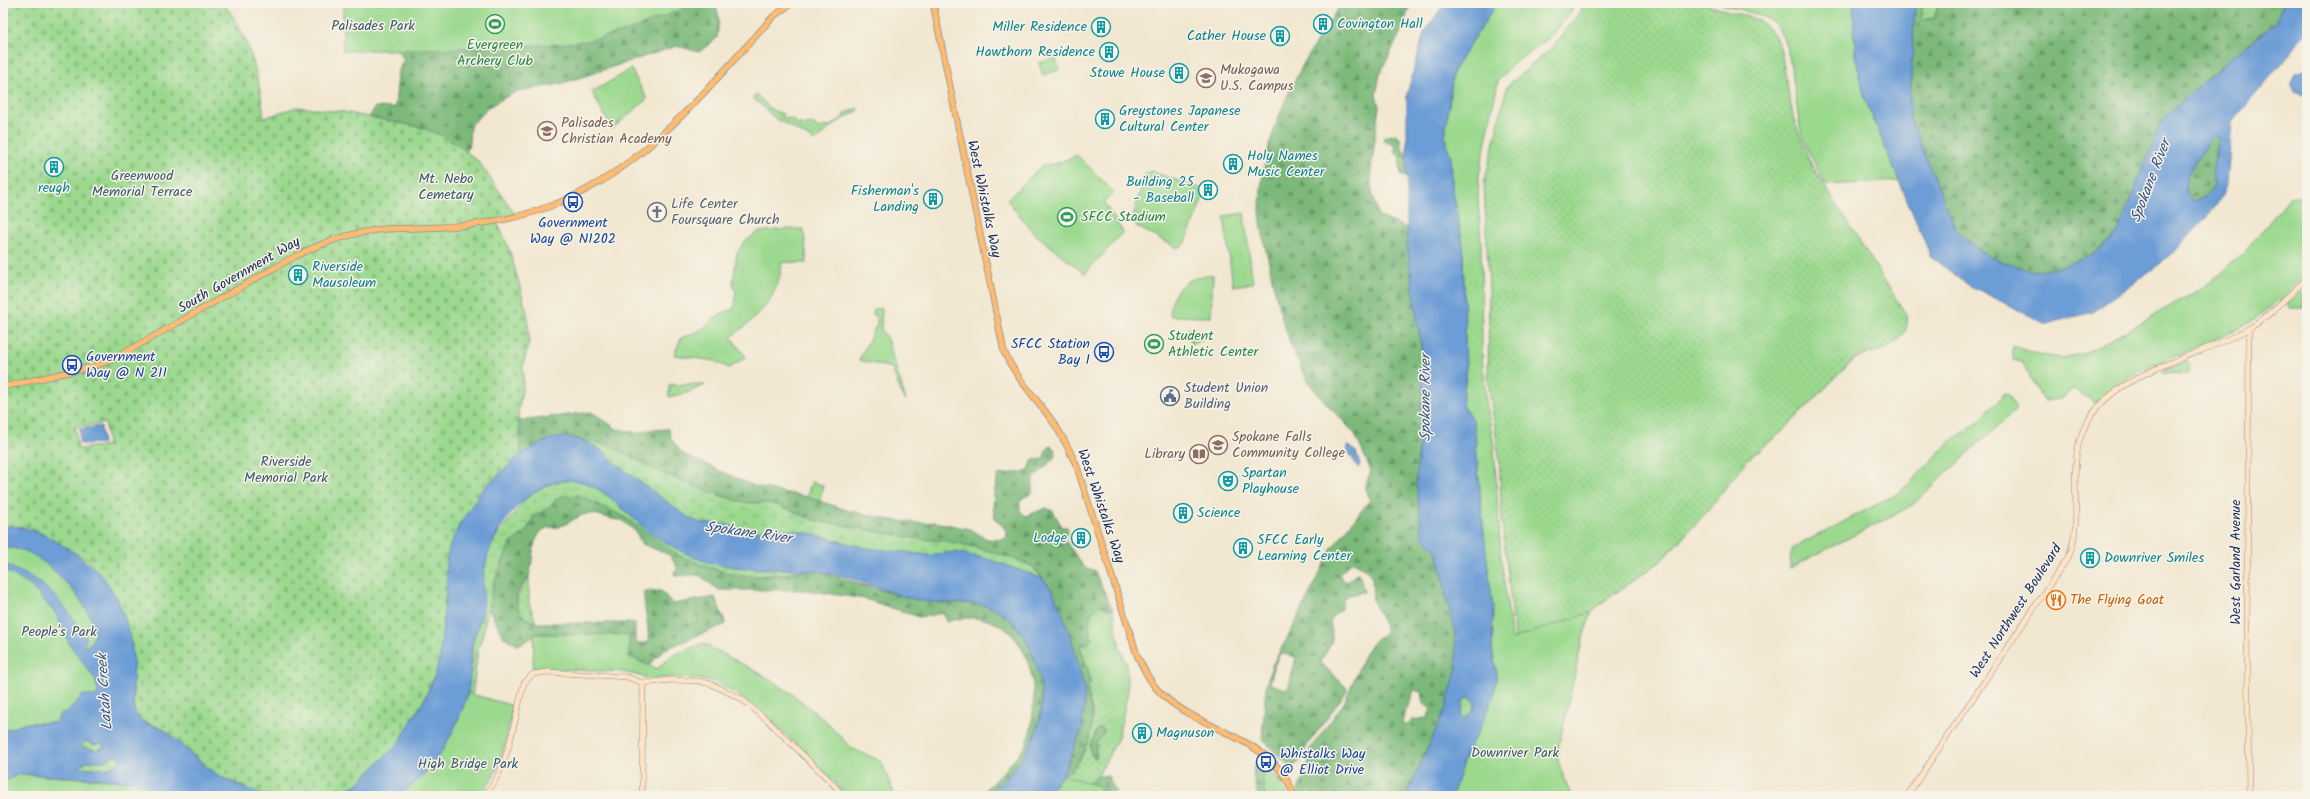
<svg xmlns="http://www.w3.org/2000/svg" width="2310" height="799" viewBox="0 0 2310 799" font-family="Kalam,sans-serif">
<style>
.grass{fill:url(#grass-dots);stroke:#5b8476}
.forest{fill:url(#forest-firs);stroke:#4c746c;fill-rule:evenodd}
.wetland{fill:url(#wetland-marsh);stroke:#5b8476}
.cemetery{fill:url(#cemetery-stones);stroke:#5b8476;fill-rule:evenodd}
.green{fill:#9bd98e;stroke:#5b8476}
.water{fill:#6d9dd6;stroke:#44669a;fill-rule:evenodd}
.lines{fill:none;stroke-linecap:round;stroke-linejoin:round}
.secondary-casing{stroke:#868b97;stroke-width:6}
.primary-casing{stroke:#868b97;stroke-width:7}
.secondary{stroke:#fee4c5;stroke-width:5}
.primary{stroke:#fdbc6f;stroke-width:5.5}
.labels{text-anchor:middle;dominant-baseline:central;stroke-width:3;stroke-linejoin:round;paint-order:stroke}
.culture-label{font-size:14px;fill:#0d838f;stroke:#f7f3e8;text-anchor:start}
.park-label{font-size:14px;fill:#3b5a6a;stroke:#f7f3e8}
.leisure-label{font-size:14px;fill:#27864d;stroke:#f7f3e8;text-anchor:start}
.education-label{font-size:14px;fill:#785e54;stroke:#f7f3e8;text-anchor:start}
.street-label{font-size:14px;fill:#1b2f5e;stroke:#f7f3e8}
.worship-label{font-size:14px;fill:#5b616d;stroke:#f7f3e8;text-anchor:start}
.transit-label{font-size:14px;fill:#164399;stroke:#f7f3e8;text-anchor:start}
.service-label{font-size:14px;fill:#4e5e75;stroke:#f7f3e8;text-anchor:start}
.food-label{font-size:14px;fill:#c56008;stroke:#f7f3e8;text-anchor:start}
.water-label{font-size:15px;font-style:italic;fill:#385688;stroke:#f7f3e8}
</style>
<defs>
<pattern id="grass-dots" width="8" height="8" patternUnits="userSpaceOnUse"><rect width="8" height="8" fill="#9bd98e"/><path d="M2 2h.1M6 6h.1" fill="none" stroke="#85bb7d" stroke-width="1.8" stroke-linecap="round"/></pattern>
<pattern id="forest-firs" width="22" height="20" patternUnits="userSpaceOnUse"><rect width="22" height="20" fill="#7cb979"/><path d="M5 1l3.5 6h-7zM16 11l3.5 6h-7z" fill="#659766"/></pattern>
<pattern id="wetland-marsh" width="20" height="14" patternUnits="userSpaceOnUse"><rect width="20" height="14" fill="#9bd98e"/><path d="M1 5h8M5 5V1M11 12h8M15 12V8" fill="none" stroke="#85bb7d"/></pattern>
<pattern id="cemetery-stones" width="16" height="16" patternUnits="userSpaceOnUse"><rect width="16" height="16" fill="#9bd98e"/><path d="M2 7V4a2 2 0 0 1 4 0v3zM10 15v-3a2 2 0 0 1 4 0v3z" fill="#85bb7d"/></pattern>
</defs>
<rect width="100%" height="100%" fill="#f7f3e8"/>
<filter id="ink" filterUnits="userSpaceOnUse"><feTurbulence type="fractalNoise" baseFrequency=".025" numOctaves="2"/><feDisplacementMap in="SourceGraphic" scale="8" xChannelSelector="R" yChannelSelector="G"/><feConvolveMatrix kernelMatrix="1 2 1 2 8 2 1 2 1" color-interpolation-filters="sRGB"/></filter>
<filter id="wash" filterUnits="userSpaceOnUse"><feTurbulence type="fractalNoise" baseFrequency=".012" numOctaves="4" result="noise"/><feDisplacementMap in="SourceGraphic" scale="16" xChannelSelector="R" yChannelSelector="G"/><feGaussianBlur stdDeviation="0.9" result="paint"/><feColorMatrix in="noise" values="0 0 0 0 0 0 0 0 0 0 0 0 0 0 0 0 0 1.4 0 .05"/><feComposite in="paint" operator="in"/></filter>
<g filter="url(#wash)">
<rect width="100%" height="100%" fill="#f2e7d0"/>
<g class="grass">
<path d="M1586 3H1701L1759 20 1773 33 1780 47 1794 120 1810 162 1905 313C1908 321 1908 327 1904 333 1888 356 1873 348 1853 360L1783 431 1747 460 1705 514 1660 562 1600 604 1592 612 1515 638 1502 523 1499 456 1488 380 1489 289 1484 184 1507 86 1553 47Z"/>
<path d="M1925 3H1938L1935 18 1922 20V9Z"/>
<path d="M756 94 772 110 783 114 782 117 792 119 797 124 814 125 818 128 830 126 843 118 844 114 858 108V111L837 122 815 141 775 118 753 98Z"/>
<path d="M703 384 705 385 687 393 669 397V385Z"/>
<path d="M811 482 823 485 820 502 807 497Z"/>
<path d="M529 577V603L536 623C509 614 515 595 529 577Z"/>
<path d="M1099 604 1113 610 1120 648 1126 663 1128 691 1118 738 1098 776 1090 783 1051 796C1052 782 1064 778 1072 769 1077 765 1077 760 1082 756L1092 713 1088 691 1090 677 1080 646 1088 628 1090 614Z"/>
<path d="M1261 763 1278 779 1287 796H1265Z"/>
</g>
<g class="forest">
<path d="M681 3H716L719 19 717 38 699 52 677 46 560 84 515 92 490 106 470 126 469 147 462 154 364 127 375 107 395 108 398 72 404 59 389 41Z"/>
<path d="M1342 3H1411L1402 29 1380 74 1376 95 1379 106 1371 170 1372 192 1378 216 1407 228V244L1422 352 1423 394 1421 426 1436 550 1455 630 1457 669 1445 710 1406 796H1299L1298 790 1310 759V749L1344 703 1366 651 1375 640 1384 635 1385 627 1373 601 1372 578 1366 569 1352 561 1339 575 1346 582 1359 572 1364 592 1349 595 1343 600 1341 609C1324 623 1333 621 1332 639 1332 645 1324 655 1320 662L1347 688 1346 692 1306 747 1300 761 1291 768 1262 739 1266 684 1272 665 1289 635 1332 548 1370 500 1365 486 1371 471 1355 434C1340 416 1319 399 1307 379 1289 349 1281 316 1273 283 1269 260 1260 231 1260 208 1261 133 1300 63 1342 3ZM1280 653 1296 657 1289 686 1285 689 1270 684 1274 667ZM1414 690 1421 692 1423 703 1431 709 1427 718 1412 720 1406 726 1402 722Z"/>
<path d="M1915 3H1925L1922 9V20L1935 18 1938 3H1943L1948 7 1956 6 1958 3H2285L2274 25 2224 63 2162 120 2116 237 2093 255 2064 266 2035 271 2008 264 1984 254 1956 230 1909 116Z"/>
<path d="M1396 134 1400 138 1403 151 1407 154V178L1401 175 1399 155 1395 153V147L1391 143H1387L1384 140V137Z"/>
<path d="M2213 136 2218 137 2219 141 2213 166 2214 185 2205 198 2193 201C2175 186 2193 165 2202 152 2206 146 2207 141 2213 136Z"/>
<path d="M592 412 617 429 638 433 649 430 668 429 672 440 683 454 754 486 807 497 847 510 885 519 917 523 935 522 970 529 987 539 998 540 1007 538C1006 523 998 526 995 517 991 503 995 488 998 475L1028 471 1033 460 1043 459 1046 450 1051 446 1055 450 1056 456 1033 479 1032 493 1020 500V511L1026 516 1046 508 1053 511 1062 527H1067L1068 531 1064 539 1085 568 1094 570 1113 610 1099 605C1088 616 1086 624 1092 638L1089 643 1080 646C1083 657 1090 671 1090 682 1090 685 1088 688 1088 691 1088 698 1091 705 1092 712 1094 736 1082 763 1063 775L1082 729 1073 643 1052 590 1035 568 1026 563 983 549 947 541 918 539 813 520 781 506 767 503H748L721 496 666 475 549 439 521 454 518 421Z"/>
<path d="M568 495C609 495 659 548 699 564 726 575 756 578 786 574 797 573 807 570 819 571 851 581 884 592 918 600 943 606 974 598 998 610 1003 612 1008 618 1012 622 1044 652 1050 710 1029 749 1019 767 1003 782 987 796H979C992 782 1016 761 1025 746 1031 736 1032 722 1033 710 1038 654 1008 603 946 622L944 613 919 617 865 599 806 590H719L699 575 676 576 673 573 678 569 670 555 642 544 636 532 622 520C609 521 599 512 586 514 577 516 568 524 558 527 553 528 548 526 543 530 530 541 534 561 529 576 527 580 522 584 520 588 510 604 521 618 536 623H635V643H648C650 625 643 609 644 591H661L673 604 715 597 726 624 665 649 647 667 566 635 538 633 523 643 517 645 504 637 488 608 494 582 510 544 526 530 533 517 547 509 559 497Z"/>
<path d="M1100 728 1104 730 1103 735C1096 742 1094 746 1097 756L1095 759 1091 754 1090 745 1097 729Z"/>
<path d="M1257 761 1261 763 1265 796H1258C1256 785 1249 770 1257 761Z"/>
<path d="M1098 776H1108L1116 792 1101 791 1096 796H1068L1080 784 1090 783Z"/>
</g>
<g class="wetland">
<path d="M571 437 613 447 666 475 721 496 748 503H767L781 506 813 520 918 539 947 541 983 549 1026 563 1034 568 1042 578 987 559 955 552 928 555 865 548 814 534 780 529 755 531 718 524 700 523 689 518 636 479 614 462 604 452 588 443Z"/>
<path d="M570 480 582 481 611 496 651 533 725 565 805 570 786 574 755 576 731 574 700 564 678 555 623 516 578 495 559 497 547 509 533 517 527 530 510 544 494 582 482 637 478 649 472 697 398 796 468 693 473 641 482 615 483 578 488 553 495 538 528 496 550 484Z"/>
<path d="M1471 696 1475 704 1473 710 1464 720 1461 717 1463 700Z"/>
<path d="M86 741 93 745 102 743 104 747 97 750 79 746V744Z"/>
<path d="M116 755 120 758V763L106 769 79 768 80 765 88 761H103Z"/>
</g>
<path class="cemetery" d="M3 3H223C250 36 259 77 264 118L297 107 344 112 419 127 441 135 463 149 479 162 517 217 497 222 510 251 528 317 529 341 523 366V383L518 414 521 454 482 490 460 524 449 548 446 563 447 581 440 657 435 675 423 702 398 744 356 785 333 796H265L217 775 163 729 140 720 134 711 133 658 118 600 104 578 87 560 45 535 28 527 3 526ZM105 423 108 445 78 449 75 427Z"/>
<g class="green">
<path d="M343 3H697L627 31 586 41 557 44 463 48 343 51Z"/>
<path d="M1497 3H1577L1553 35 1512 65 1498 81 1479 176 1478 200 1481 243 1482 355 1486 401 1494 447 1501 559 1512 639 1592 612 1583 637 1559 745 1558 761 1571 796H1452L1466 753 1481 726 1497 674 1492 649 1493 633 1475 433 1462 405 1466 376 1463 245 1452 186V169L1445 138 1453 71Z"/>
<path d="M1719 3H1853L1855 54 1865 99 1899 181 1826 185C1818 169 1808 152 1802 135 1794 107 1795 39 1771 21 1763 15 1731 7 1719 3Z"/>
<path d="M1056 58 1059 70 1043 75 1039 63Z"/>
<path d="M631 69 647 99 612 129 592 92Z"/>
<path d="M1077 155 1114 192 1104 203 1123 232 1085 274 1034 233 1007 200 1041 166 1058 163Z"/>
<path d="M1151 171 1201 189 1204 195 1185 244 1177 248 1136 226 1133 218 1145 174Z"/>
<path d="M2307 196V274L2272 306 2241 328 2130 376 2096 403 2073 389 2060 399 2043 401 2023 363 2013 360V346L2041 355 2061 358 2082 354 2103 344 2204 287 2244 253 2289 198Z"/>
<path d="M1244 213 1253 283 1233 286 1224 216Z"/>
<path d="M785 229H804L807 263 782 262C779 298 759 316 731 337L746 357 729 368 715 361 674 355 681 338C687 335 696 333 702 329 712 321 719 312 732 310L735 306 736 293 733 284 737 253 744 242 758 232Z"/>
<path d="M1213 275 1211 317 1170 316C1170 289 1187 276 1213 275Z"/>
<path d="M2299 292 2304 293 2303 308H2290L2287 304Z"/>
<path d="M882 308 881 329 887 339 906 400 903 398 892 368 859 360 877 324V318L873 315 874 309Z"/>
<path d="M1188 329 1206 333V337L1191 344Z"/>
<path d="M2186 361 2190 364 2189 374 2162 373Z"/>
<path d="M2004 394 2009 395 2016 409 1911 506 1790 568 1791 549 1895 495 1909 484 1949 443 1980 420Z"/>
<path d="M3 534 94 574 120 721 27 723 3 731Z"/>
<path d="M534 634 629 635V657L657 669 669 657 703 643 759 673 791 693 828 723 851 748 881 761 895 796H846L832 779 771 720 735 693 713 681 673 677 652 679 623 672 539 668 533 669Z"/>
<path d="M468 693 513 706C506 737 503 773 478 796H398C436 771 454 734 468 693Z"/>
<path d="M19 774 137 782 165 796H3V782Z"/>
<path d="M1063 775 1099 786 1101 791 1096 796H1045Z"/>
</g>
<g class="water">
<path d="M1445 3H1497L1453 71 1445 138 1451 157 1452 186 1463 245 1466 376 1462 405 1473 420 1475 433 1481 510 1493 607 1492 649 1497 674 1494 695 1481 726 1466 753 1452 796H1406L1445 710 1457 669 1455 630 1446 598 1443 574 1436 550 1422 536 1416 481 1423 394 1422 352 1407 244V94L1424 33ZM1471 696 1475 704 1473 710 1464 720 1461 717 1463 700Z"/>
<path d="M1853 3H1915L1909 116 1956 230 1984 254 2008 264 2035 271 2064 266 2093 255 2116 237 2162 120 2224 63 2274 25 2285 3H2307V28L2293 50 2232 122 2227 184 2216 206 2168 258 2093 312 2046 324 1967 284 1931 257 1865 99 1855 54ZM2213 136 2218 137 2219 141 2213 166 2214 185 2205 198 2193 201C2175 186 2193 165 2202 152 2206 146 2207 141 2213 136Z"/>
<path d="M2307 69V96L2295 92 2291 83 2295 73Z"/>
<path d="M101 426 103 443 80 444V429Z"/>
<path d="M571 437 588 443 604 452 614 462 636 479 689 518 700 523 718 524 755 531 780 529 802 532 865 548 928 555 955 552 987 559 1042 578 1052 590 1062 612 1073 644 1085 690 1082 729 1063 775 1045 796H987C1019 768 1048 731 1041 686 1035 652 1020 613 982 605 961 601 939 605 918 600 885 593 849 574 816 571 779 567 740 572 704 561 687 555 667 544 652 534 620 512 594 465 548 485 513 500 488 539 483 577 482 589 485 602 482 614 480 624 474 634 472 644 470 660 471 677 468 692 466 702 461 712 457 722 444 752 427 777 398 796H333L356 785 398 744 423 702 435 675 440 657 447 581 446 563 449 548 460 524 482 490 521 454 549 439Z"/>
<path d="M1349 446 1356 452 1360 464 1358 468 1346 447Z"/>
<path d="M3 526C26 526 43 533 62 545 109 574 126 603 133 657 135 673 129 702 136 715 142 725 155 724 164 730 183 743 198 764 218 775 232 784 249 789 265 796H165L137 782 107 779 19 774 3 782V731L27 723H56L60 714 67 712 83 695 96 696 98 690 95 679 70 645 56 614 31 586 3 569V560C11 570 26 573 37 581 59 597 72 616 87 639L84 645 86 649 87 645 91 643 95 634C92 605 55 567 30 553 22 549 12 548 3 548ZM86 741 96 745 102 743 104 747 96 750 79 746ZM116 755 120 758V763L106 769 80 767V765L88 761H103Z"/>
</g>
</g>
<g filter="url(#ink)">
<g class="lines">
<defs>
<g id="secondary">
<path d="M2249 328 2247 633 2249 796"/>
<path d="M484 796C508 772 515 716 524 683L533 674 547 672 627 677 643 683 671 680 699 681 711 684 740 698 767 720 832 783 843 796"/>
<path d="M642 796 643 683"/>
<path d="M1907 796 2069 556C2084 517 2067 472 2082 433 2106 371 2198 359 2250 328 2271 315 2289 295 2307 278"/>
</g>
<g id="primary">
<path d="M933 3 1004 352C1017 379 1033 394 1050 418 1062 433 1069 450 1077 467L1137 655C1145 672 1152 686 1166 698 1207 733 1276 739 1294 796"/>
<path d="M3 387 91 367 112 360 292 258C317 245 343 235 371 231 385 228 400 229 414 228 441 228 468 226 495 221 622 201 692 104 774 16L792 3"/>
</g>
</defs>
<use href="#secondary" class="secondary-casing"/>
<use href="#primary" class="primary-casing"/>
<use href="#secondary" class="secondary"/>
<use href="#primary" class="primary"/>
</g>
</g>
<defs>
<symbol id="stadium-ring" viewBox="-11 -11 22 22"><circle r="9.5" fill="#f7f3e8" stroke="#2e9e5b" stroke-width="1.5"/><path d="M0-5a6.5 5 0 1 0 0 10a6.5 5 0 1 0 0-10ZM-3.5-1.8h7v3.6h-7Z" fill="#2e9e5b"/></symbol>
<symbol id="building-ring" viewBox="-11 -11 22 22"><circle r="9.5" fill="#f7f3e8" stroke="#0f9aa8" stroke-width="1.5"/><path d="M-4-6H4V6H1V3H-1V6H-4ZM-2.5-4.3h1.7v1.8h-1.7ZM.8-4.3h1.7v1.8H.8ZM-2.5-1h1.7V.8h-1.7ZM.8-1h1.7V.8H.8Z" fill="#0f9aa8"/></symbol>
<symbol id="university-ring" viewBox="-11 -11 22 22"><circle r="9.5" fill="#f7f3e8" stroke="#8d6e63" stroke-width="1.5"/><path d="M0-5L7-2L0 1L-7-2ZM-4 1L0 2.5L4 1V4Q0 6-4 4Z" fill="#8d6e63"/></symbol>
<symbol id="school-ring" viewBox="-11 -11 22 22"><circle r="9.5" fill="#f7f3e8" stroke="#8d6e63" stroke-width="1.5"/><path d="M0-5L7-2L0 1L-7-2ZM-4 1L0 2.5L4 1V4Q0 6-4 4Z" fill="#8d6e63"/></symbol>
<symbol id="bus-ring" viewBox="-11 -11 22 22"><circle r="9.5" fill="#f7f3e8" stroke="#1a4fb4" stroke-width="1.5"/><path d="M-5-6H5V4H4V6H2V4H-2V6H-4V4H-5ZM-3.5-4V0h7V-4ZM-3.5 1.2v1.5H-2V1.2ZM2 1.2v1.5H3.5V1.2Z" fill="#1a4fb4"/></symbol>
<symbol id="church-ring" viewBox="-11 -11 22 22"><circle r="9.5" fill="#f7f3e8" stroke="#6b7280" stroke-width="1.5"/><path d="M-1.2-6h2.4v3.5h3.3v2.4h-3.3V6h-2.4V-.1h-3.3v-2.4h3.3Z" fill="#6b7280"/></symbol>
<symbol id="civic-ring" viewBox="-11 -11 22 22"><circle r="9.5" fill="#f7f3e8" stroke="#5c6f8a" stroke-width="1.5"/><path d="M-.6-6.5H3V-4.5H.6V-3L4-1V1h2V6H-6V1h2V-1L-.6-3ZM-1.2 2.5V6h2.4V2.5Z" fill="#5c6f8a"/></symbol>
<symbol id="library-ring" viewBox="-11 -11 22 22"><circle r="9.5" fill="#f7f3e8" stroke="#8d6e63" stroke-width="1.5"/><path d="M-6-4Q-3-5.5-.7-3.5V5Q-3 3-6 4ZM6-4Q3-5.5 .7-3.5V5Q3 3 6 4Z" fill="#8d6e63"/></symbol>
<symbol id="theatre-ring" viewBox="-11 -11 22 22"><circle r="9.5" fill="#f7f3e8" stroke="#0f9aa8" stroke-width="1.5"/><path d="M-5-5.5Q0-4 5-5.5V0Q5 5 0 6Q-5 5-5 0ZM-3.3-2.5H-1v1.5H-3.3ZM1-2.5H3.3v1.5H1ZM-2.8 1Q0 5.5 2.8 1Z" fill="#0f9aa8"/></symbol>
<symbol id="restaurant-ring" viewBox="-11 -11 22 22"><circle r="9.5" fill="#f7f3e8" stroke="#e8710a" stroke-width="1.5"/><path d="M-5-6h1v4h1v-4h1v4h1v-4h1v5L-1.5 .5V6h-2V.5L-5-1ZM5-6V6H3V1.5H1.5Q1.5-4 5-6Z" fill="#e8710a"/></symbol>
</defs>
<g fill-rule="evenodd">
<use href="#stadium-ring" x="484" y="13" width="22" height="22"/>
<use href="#building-ring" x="1312" y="13" width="22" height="22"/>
<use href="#building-ring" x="1090" y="16" width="22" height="22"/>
<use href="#building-ring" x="1269" y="25" width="22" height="22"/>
<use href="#building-ring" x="1098" y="41" width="22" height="22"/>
<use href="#building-ring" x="1168" y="62" width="22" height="22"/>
<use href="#university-ring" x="1195" y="67" width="22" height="22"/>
<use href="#building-ring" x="1094" y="108" width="22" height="22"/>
<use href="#school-ring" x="536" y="120" width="22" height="22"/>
<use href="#building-ring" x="1222" y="153" width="22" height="22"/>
<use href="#building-ring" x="43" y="156" width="22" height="22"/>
<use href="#building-ring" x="1197" y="179" width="22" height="22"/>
<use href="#building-ring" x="922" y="188" width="22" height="22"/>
<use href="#bus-ring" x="562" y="191" width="22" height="22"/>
<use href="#church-ring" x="646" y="201" width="22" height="22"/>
<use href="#stadium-ring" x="1056" y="206" width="22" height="22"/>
<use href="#building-ring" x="287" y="264" width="22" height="22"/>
<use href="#stadium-ring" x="1143" y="333" width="22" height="22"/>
<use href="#bus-ring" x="1093" y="341" width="22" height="22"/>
<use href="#bus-ring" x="61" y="354" width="22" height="22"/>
<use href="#civic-ring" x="1159" y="385" width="22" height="22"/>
<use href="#university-ring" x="1207" y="434" width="22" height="22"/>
<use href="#library-ring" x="1188" y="443" width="22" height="22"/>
<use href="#theatre-ring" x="1217" y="470" width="22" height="22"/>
<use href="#building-ring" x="1172" y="502" width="22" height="22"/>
<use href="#building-ring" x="1070" y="527" width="22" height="22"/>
<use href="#building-ring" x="1232" y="537" width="22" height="22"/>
<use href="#building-ring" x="2079" y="547" width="22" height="22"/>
<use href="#restaurant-ring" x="2045" y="589" width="22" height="22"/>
<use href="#building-ring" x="1131" y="722" width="22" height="22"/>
<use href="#bus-ring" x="1255" y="751" width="22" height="22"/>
</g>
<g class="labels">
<g class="culture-label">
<text x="1337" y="24">Covington Hall</text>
<text x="1087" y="27" text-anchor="end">Miller Residence</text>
<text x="1266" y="36" text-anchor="end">Cather House</text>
<text x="1095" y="52" text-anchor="end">Hawthorn Residence</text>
<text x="1165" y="73" text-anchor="end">Stowe House</text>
<text x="1119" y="111">Greystones Japanese<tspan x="1119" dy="16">Cultural Center</tspan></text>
<text x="1247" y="156">Holy Names<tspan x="1247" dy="16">Music Center</tspan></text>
<text x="1194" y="182" text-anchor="end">Building 25<tspan x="1194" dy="16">- Baseball</tspan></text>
<text x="54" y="188" text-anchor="middle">reugh</text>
<text x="919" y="191" text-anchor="end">Fisherman's<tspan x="919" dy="16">Landing</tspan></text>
<text x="312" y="267">Riverside<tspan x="312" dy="16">Mausoleum</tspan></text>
<text x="1242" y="473">Spartan<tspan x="1242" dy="16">Playhouse</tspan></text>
<text x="1197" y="513">Science</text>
<text x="1067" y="538" text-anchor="end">Lodge</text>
<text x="1257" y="540">SFCC Early<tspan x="1257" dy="16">Learning Center</tspan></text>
<text x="2104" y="558">Downriver Smiles</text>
<text x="1156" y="733">Magnuson</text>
</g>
<g class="park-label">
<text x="373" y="26">Palisades Park</text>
<text x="142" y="176">Greenwood<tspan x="142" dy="16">Memorial Terrace</tspan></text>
<text x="446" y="179">Mt. Nebo<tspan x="446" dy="16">Cemetary</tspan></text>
<text x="286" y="462">Riverside<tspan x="286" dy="16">Memorial Park</tspan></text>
<text x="59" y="632">People's Park</text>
<text x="1515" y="753">Downriver Park</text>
<text x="468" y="764">High Bridge Park</text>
</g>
<g class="leisure-label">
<text x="495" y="45" text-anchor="middle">Evergreen<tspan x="495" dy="16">Archery Club</tspan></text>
<text x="1081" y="217">SFCC Stadium</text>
<text x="1168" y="336">Student<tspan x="1168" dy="16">Athletic Center</tspan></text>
</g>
<g class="education-label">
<text x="1220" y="70">Mukogawa<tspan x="1220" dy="16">U.S. Campus</tspan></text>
<text x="561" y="123">Palisades<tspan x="561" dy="16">Christian Academy</tspan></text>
<text x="1232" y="437">Spokane Falls<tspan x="1232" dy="16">Community College</tspan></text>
<text x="1185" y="454" text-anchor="end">Library</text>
</g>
<g class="street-label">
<text transform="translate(984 199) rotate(78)">West Whistalks Way</text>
<text transform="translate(239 275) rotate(-30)">South Government Way</text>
<text transform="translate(1101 506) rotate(71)">West Whistalks Way</text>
<text transform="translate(2236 562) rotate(-90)">West Garland Avenue</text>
<text transform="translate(2016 611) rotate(-57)">West Northwest Boulevard</text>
</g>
<g class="worship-label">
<text x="671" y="204">Life Center<tspan x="671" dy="16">Foursquare Church</tspan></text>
</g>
<g class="transit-label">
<text x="573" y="223" text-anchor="middle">Government<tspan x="573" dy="16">Way @ N1202</tspan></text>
<text x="1090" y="344" text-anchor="end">SFCC Station<tspan x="1090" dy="16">Bay 1</tspan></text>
<text x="86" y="357">Government<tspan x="86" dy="16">Way @ N 211</tspan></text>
<text x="1280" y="754">Whistalks Way<tspan x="1280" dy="16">@ Elliot Drive</tspan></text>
</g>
<g class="service-label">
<text x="1184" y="388">Student Union<tspan x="1184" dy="16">Building</tspan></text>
</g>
<g class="food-label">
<text x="2070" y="600">The Flying Goat</text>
</g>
<g class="water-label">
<text transform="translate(2151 181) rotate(-69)">Spokane River</text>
<text transform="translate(1426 398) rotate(-90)">Spokane River</text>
<text transform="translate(748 533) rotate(8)">Spokane River</text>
<text transform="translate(105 692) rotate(-94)">Latah Creek</text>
</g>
</g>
<rect width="2310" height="799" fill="none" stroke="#f7f3e8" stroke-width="16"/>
</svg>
